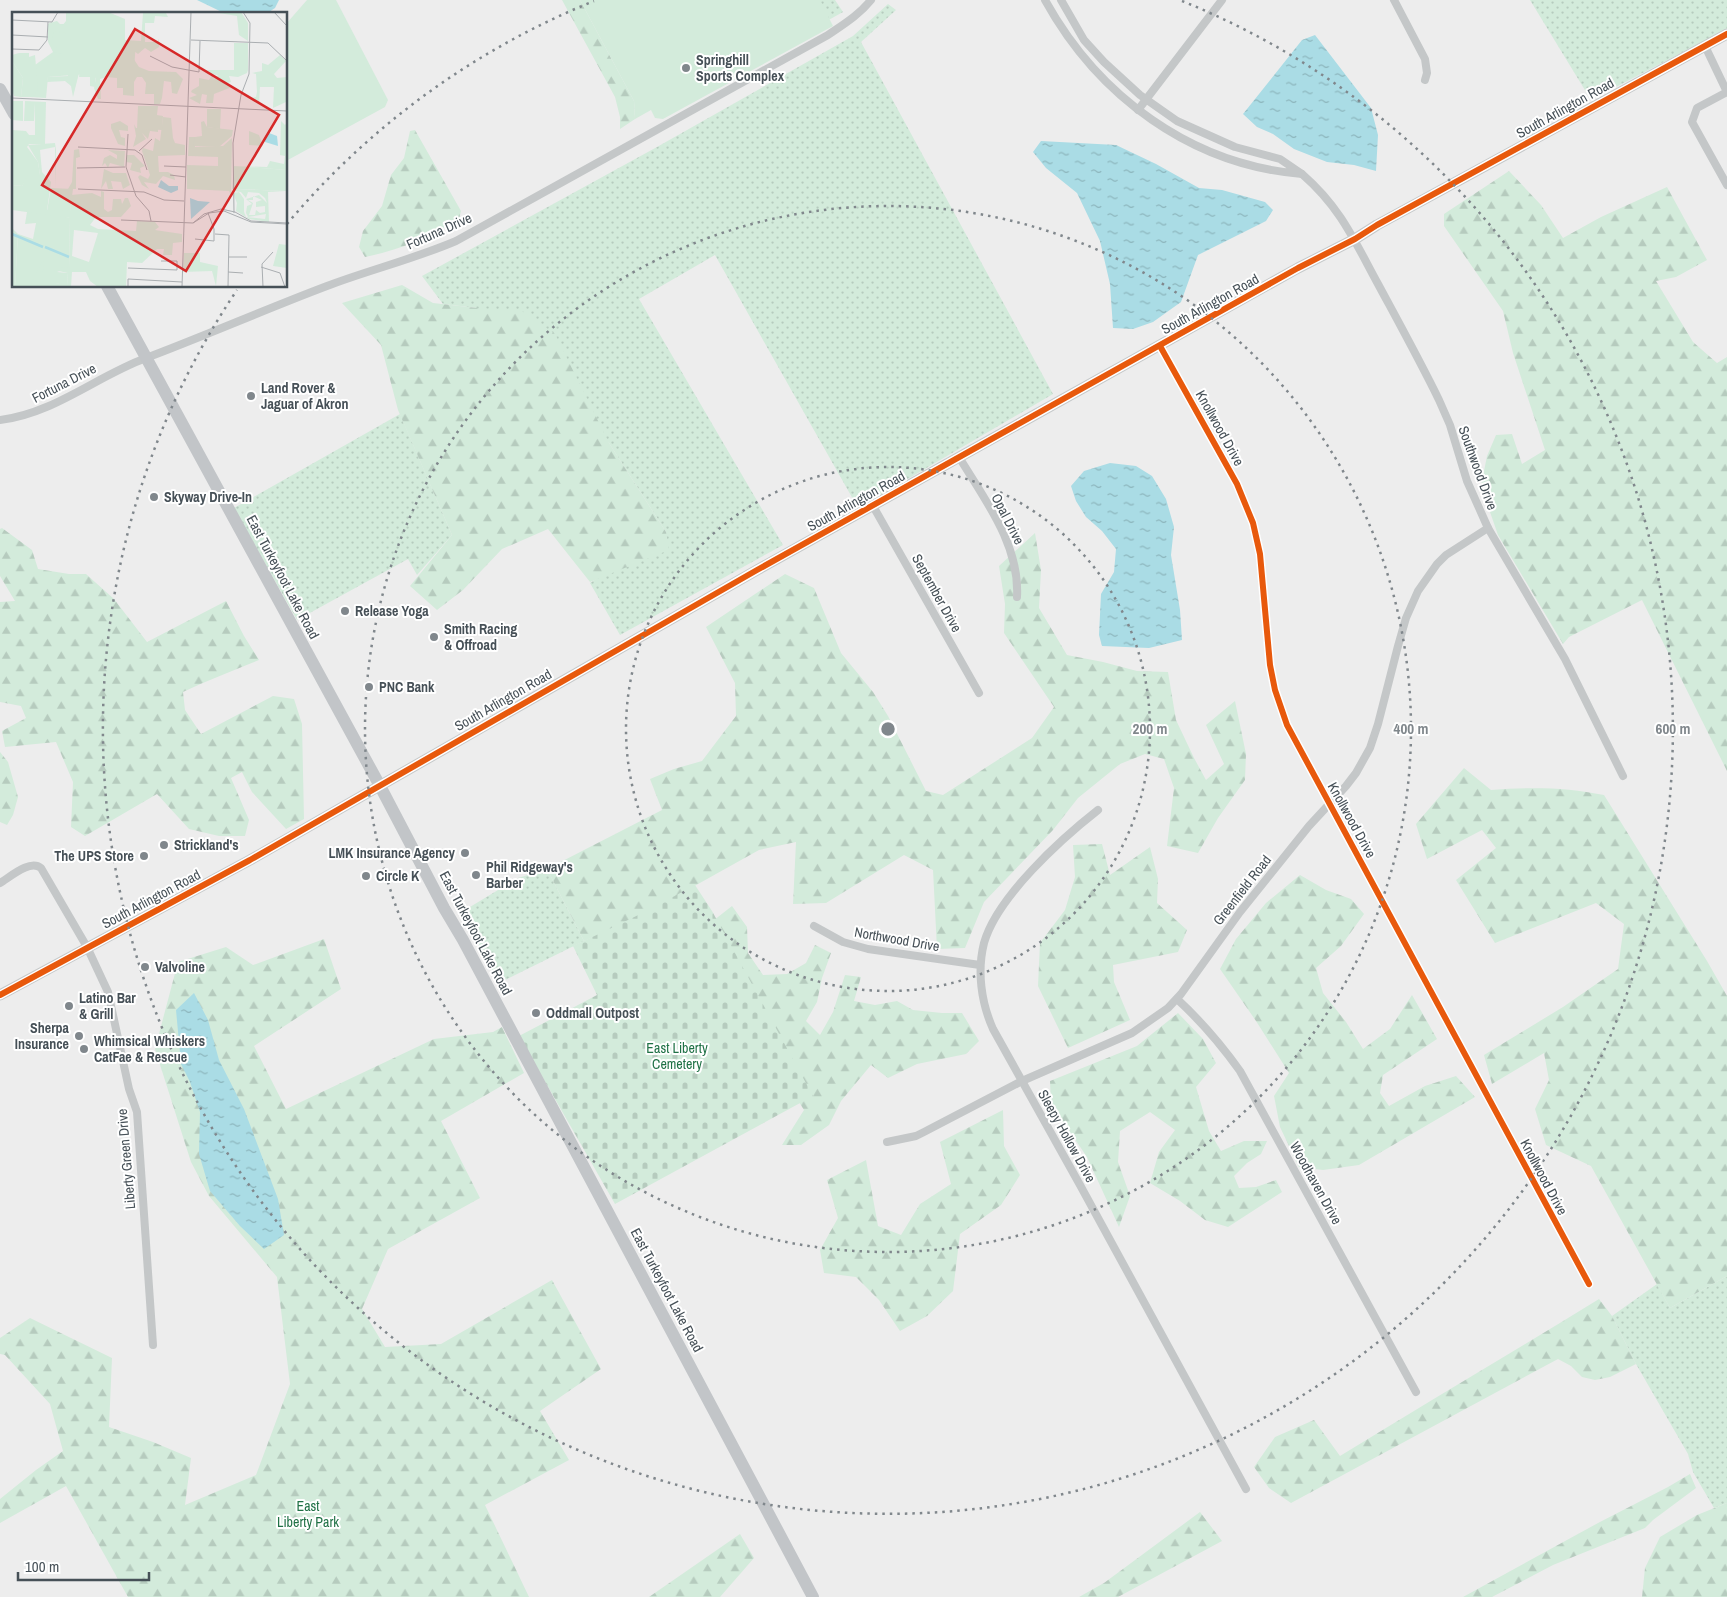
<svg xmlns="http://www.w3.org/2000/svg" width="1727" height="1597" viewBox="0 0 1727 1597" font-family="'Archivo Narrow',sans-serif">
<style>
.green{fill:url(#green-dots)}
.forest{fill:url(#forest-firs)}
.cemetery{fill:url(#cemetery-stones)}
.pitch{fill:#d3ebdb}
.water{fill:url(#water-ripples)}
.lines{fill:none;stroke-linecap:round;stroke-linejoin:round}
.street{stroke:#c4c7c8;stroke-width:8}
.secondary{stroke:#c5c8c9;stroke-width:11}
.primary{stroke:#c2c5c8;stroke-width:12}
.cycleway-casing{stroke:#fff;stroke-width:9}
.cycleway{stroke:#e8590c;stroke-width:6}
.ring{fill:none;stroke:#80878c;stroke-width:2.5;stroke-dasharray:2.5 5}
.poi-dot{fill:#80878c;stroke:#fff;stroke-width:2}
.labels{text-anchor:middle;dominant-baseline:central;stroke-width:4;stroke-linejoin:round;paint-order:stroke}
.poi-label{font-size:14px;font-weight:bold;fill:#465057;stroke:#fff;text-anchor:start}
.street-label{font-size:14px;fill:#465057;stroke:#fff}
.park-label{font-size:14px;fill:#1f7145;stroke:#fff}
.inset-river{fill:none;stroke:#aadce5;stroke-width:2.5}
.inset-road{fill:none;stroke:#aaaeb1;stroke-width:1}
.view{fill:#d62828;fill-opacity:0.15;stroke:#d62828;stroke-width:2.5}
.inset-edge{fill:none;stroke:#465057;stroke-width:2.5}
.centre{fill:#80878c;stroke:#fff;stroke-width:2.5}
.ring-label{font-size:15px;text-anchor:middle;font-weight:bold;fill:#80878c;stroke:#fff;stroke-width:4;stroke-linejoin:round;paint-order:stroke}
</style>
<defs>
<pattern id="green-dots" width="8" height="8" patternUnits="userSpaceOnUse" patternTransform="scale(1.25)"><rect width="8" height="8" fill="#d3ebdb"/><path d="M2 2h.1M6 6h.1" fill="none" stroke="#b6cbbe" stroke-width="1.8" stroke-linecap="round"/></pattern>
<pattern id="forest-firs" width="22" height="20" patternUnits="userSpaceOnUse" patternTransform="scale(1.25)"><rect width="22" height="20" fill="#d3ebdb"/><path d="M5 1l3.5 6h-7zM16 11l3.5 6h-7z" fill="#b6cbbe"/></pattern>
<pattern id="cemetery-stones" width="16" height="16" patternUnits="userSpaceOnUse" patternTransform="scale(1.25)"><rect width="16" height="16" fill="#d3ebdb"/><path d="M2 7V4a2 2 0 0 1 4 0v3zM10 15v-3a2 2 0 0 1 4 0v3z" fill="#b6cbbe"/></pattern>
<pattern id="water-ripples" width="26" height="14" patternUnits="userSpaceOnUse" patternTransform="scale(1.25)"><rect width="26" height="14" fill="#aadce5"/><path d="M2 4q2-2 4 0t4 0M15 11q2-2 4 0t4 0" fill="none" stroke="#8cb5bc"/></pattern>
</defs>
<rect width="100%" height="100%" fill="#ededed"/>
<g class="green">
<path d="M813 0H835L843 12 825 22Z"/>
<path d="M1530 0H1727V29L1591 100Z"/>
<path d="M888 4 896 10 861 42 1053 394 858 508 715 255 639 299 783 545 620 635 590 583 666 532 609 443 477 308 443 304 422 276 657 147 853 36Z"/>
<path d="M400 414 452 535 417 575 408 559 297 620 234 508Z"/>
<path d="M547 869 584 941 499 983 480 948 475 932 465 910 518 878Z"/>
<path d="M1727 1276V1503L1714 1508 1693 1472 1688 1454 1636 1364 1612 1316 1657 1284 1670 1308Z"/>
</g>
<g class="forest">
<path d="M562 0H580L634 101 635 119 620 129V117L615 97Z"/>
<path d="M415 130 461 211 459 219C428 237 401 250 365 257L359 247 363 231 382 206 391 175 404 158 410 131Z"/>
<path d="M1509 171 1541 205 1563 238 1601 217 1667 187 1707 260 1676 277 1656 281 1693 342 1717 363 1727 357V771L1642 600 1569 637 1563 644 1498 535 1481 486 1487 456 1496 435 1512 434 1522 464 1545 450 1513 353 1503 311 1444 226V214Z"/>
<path d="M402 285 433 303 477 308 522 311 555 334 609 443 666 532 669 550 590 582 548 529 502 549 463 590 437 610 410 586 452 535 398 410 381 345 342 303Z"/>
<path d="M2 528 32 550 38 569 69 574H86L114 599 147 642 226 601 244 636 259 660C233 671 208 680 183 692L185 710 201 734 273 696 294 699 302 724 304 819 286 829 252 792 242 772 231 778 249 820 245 836H219L189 829 157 794 85 836 71 827 73 782 56 742 5 747 2 731 26 718 21 706 0 702V602L15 601 0 576V529Z"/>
<path d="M1035 533 1041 570 1039 608 1067 655 1103 662 1137 671 1168 672 1176 720 1194 758 1206 780 1224 764 1206 725 1235 701 1246 754 1245 780 1218 818 1198 853 1167 846 1174 788 1164 759 1145 754 1120 764 1078 798 1053 830 984 902 965 948 937 949 933 870 904 855 826 903 793 904 796 842 759 850 664 903 605 932 584 941 547 869 662 810 650 779 674 769 702 761 736 716 735 683 706 627 785 574 814 588 841 653 873 692 888 716 926 791 943 795 1032 738 1054 707 1004 633 1005 604 999 566Z"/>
<path d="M0 752 8 762 18 797 13 815 7 825 0 822Z"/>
<path d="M1464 768 1491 790C1530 787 1566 787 1604 795L1707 961 1727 996V1276L1670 1308 1591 1166 1546 1145 1535 1109 1549 1080 1544 1053 1492 1084 1484 1055 1563 1007 1618 969 1624 924 1596 903 1495 943 1456 880 1496 848 1482 830 1427 859 1416 824Z"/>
<path d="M1102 844 1110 875 1150 847 1158 879 1157 903 1187 930 1178 952 1113 965 1114 982 1130 1020 1068 1048 1038 986 1040 943 1065 910 1075 877 1073 845Z"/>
<path d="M1300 875 1326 890 1351 899 1364 914 1341 946 1316 968 1323 993 1346 1022 1363 1049 1390 1029 1412 995 1437 1039 1383 1075 1380 1093 1389 1106 1425 1086 1456 1076 1475 1097 1359 1165 1323 1170 1299 1167 1280 1127 1274 1096 1289 1073 1256 1021 1220 969 1236 939 1266 903Z"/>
<path d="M732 906 747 927 748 953 763 975 787 974 806 963 815 945 831 953 822 978 817 1002 806 1021 820 1035 833 1012 845 975 861 977 854 1001 875 1005 897 1001 913 1010 942 1013H962L979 1041 966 1054 917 1064 888 1078 871 1065 841 1101 829 1125 801 1145H782L804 1110 794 1094 709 924Z"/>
<path d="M324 939 341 989 254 1046 286 1109 434 1039 493 1032 502 1027 524 1073 441 1121 480 1198 388 1249 362 1309 385 1347 441 1344 552 1280 601 1369 540 1411 569 1460 485 1505 529 1597H128L66 1486 0 1523V1499L36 1470 63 1451 50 1404 5 1355 0 1354V1338L30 1318 112 1358 109 1427 153 1442 191 1458 185 1505 256 1475 290 1384 277 1277 209 1196 191 1162 155 1049 178 962 226 947 253 965Z"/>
<path d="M1178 1013 1203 1039 1216 1063 1196 1087 1209 1131 1221 1151 1244 1141H1267L1261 1154 1247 1163 1234 1176 1239 1188 1256 1187 1276 1180 1282 1192 1228 1227 1205 1220 1180 1201 1150 1183 1159 1152 1175 1130 1150 1112 1120 1131 1118 1162 1130 1196 1119 1227 1087 1157 1051 1104 1050 1081 1137 1046Z"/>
<path d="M1003 1110 1004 1146 1020 1175 1001 1205 960 1234 953 1291 927 1316 900 1331 879 1300 856 1277 824 1273 820 1250 838 1218 827 1180 866 1160 878 1226 901 1235 920 1204 951 1184 940 1142Z"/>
<path d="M1599 1299 1612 1316 1636 1364 1610 1377 1595 1380 1582 1377 1571 1366 1558 1359 1291 1503 1269 1488 1254 1467 1275 1437 1314 1420 1340 1456C1426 1403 1513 1352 1599 1299Z"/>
<path d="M1690 1474 1696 1488 1653 1520 1645 1528 1553 1565 1492 1597H1463L1598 1523 1668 1487Z"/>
<path d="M1727 1503V1597H1642L1645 1568 1660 1537 1697 1515Z"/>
<path d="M1200 1512 1222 1541 1118 1597H1079L1104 1583Z"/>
<path d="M740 1534 754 1558 720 1597H649Z"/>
</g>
<path class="cemetery" d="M695 885 712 911 813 1096 615 1204 519 1036 597 995 573 946C615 927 655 907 695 885Z"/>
<g class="pitch">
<path d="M307 0H336L388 100 385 107 286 161V24Z"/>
<path d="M580 0H820L833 26 663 119 655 118 651 110 635 119 634 101Z"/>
</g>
<g class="water">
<path d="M197 0H279L275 8 266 14H226Z"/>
<path d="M1315 35 1371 108 1378 135 1376 171 1354 165 1327 162 1294 149 1273 134 1257 127 1243 114 1302 40Z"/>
<path d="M1041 141 1116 145 1156 164 1199 188 1222 190 1265 202 1273 210 1266 221 1198 255 1181 302 1153 322 1133 329 1113 328 1110 284 1100 241 1077 193 1046 168 1033 152Z"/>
<path d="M1110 463 1136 466 1152 476 1166 499 1174 527 1171 555 1180 610 1182 640 1149 648 1102 646 1099 635 1101 594 1114 572 1116 549 1102 531 1086 517 1076 501 1071 486 1084 471Z"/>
<path d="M194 993 208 1020 219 1060 244 1109 278 1199 284 1235 264 1249 240 1226 210 1191 199 1154 200 1112 190 1082 181 1064 176 1010Z"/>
</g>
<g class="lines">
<g class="street">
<path d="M1045 0C1098 96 1191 165 1302 174L1280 159 1235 147 1177 121 1140 95 1104 62 1084 40 1061 0"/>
<path d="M1394 0 1425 59 1427 73 1425 80"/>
<path d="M1705 46 1727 92"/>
<path d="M1727 92 1697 108 1692 122 1727 185"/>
<path d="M1138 110 1222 0"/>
<path d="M1302 174C1341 208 1354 240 1378 284 1399 323 1420 361 1439 400L1450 425 1467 481 1488 528 1565 659 1623 776"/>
<path d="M1160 346 1237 484 1253 523 1260 554 1270 665 1275 690 1287 725 1589 1284"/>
<path d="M0 420C53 414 97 376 146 358 207 335 266 309 327 286 369 270 414 259 456 241L828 35C844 24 859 15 871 0"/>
<path d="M959 457C985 500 1020 545 1017 597"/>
<path d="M873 506 979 693"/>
<path d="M1098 810C1061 839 997 897 984 943 977 971 981 1002 993 1029L1080 1185 1246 1489"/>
<path d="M0 883C10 877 30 859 41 868L87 947 108 992 129 1089 137 1112 153 1345"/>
<path d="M814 926 843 942 868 949 980 965"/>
<path d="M1177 999C1202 1022 1220 1043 1240 1071L1416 1392"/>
<path d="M887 1142 916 1136 924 1132 1022 1081 1132 1033 1168 1008 1181 994 1240 912 1309 826 1346 786 1356 773 1370 748 1378 724 1398 646 1406 618 1418 591 1437 564 1446 555 1488 528"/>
</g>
<path class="secondary" d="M0 995 250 860 757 570 1298 268 1355 239 1377 225 1727 34"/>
<g class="primary">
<path d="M0 89 14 114"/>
<path d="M107 286 380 786 444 908 463 940 813 1597"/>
</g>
<defs>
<g id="cycleway">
<path d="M1160 346 1237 484 1253 523 1260 554 1270 665 1275 690 1287 725 1589 1284"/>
<path d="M0 995 250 860 757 570 1298 268 1355 239 1377 225 1727 34"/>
</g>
</defs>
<use href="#cycleway" class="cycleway-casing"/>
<use href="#cycleway" class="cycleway"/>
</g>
<g class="ring">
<circle cx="888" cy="729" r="262"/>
<circle cx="888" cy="729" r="523"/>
<path d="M287 224A785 785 0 0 1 594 1M1182 1A785 785 0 1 1 237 290"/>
</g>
<g class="poi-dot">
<circle cx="686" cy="68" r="5"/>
<circle cx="251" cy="396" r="5"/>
<circle cx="154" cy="497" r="5"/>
<circle cx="345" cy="611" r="5"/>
<circle cx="434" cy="637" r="5"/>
<circle cx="369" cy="687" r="5"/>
<circle cx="164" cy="845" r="5"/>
<circle cx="465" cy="853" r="5"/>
<circle cx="144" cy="856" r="5"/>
<circle cx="476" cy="875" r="5"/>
<circle cx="366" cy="876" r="5"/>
<circle cx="145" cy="967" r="5"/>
<circle cx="69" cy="1006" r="5"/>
<circle cx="536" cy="1013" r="5"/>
<circle cx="79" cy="1036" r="5"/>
<circle cx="84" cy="1049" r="5"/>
</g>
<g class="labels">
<g class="poi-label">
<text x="696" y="60">Springhill<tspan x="696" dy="16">Sports Complex</tspan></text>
<text x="261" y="388">Land Rover &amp;<tspan x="261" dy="16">Jaguar of Akron</tspan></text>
<text x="164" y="497">Skyway Drive-In</text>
<text x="355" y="611">Release Yoga</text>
<text x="444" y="629">Smith Racing<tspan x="444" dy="16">&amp; Offroad</tspan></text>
<text x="379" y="687">PNC Bank</text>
<text x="174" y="845">Strickland's</text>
<text x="455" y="853" text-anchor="end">LMK Insurance Agency</text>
<text x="134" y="856" text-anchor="end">The UPS Store</text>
<text x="486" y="867">Phil Ridgeway's<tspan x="486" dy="16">Barber</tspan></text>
<text x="376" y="876">Circle K</text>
<text x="155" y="967">Valvoline</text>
<text x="79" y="998">Latino Bar<tspan x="79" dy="16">&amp; Grill</tspan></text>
<text x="546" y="1013">Oddmall Outpost</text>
<text x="69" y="1028" text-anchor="end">Sherpa<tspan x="69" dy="16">Insurance</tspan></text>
<text x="94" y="1041">Whimsical Whiskers<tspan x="94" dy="16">CatFae &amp; Rescue</tspan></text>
</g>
<g class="street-label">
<text transform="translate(1565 108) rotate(-29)">South Arlington Road</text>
<text transform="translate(439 231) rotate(-24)">Fortuna Drive</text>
<text transform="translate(1210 304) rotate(-29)">South Arlington Road</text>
<text transform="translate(64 383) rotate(-27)">Fortuna Drive</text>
<text transform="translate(1220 428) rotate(61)">Knollwood Drive</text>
<text transform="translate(1478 468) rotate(70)">Southwood Drive</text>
<text transform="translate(856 501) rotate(-29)">South Arlington Road</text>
<text transform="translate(1008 519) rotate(63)">Opal Drive</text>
<text transform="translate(283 577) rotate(62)">East Turkeyfoot Lake Road</text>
<text transform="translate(937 593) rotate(61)">September Drive</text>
<text transform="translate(503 700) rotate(-30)">South Arlington Road</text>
<text transform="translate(1352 820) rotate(61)">Knollwood Drive</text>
<text transform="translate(1242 890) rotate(-52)">Greenfield Road</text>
<text transform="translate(151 899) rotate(-28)">South Arlington Road</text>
<text transform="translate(476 933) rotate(62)">East Turkeyfoot Lake Road</text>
<text transform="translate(897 939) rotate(10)">Northwood Drive</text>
<text transform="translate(1067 1136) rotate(61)">Sleepy Hollow Drive</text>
<text transform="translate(126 1159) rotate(-95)">Liberty Green Drive</text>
<text transform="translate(1544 1177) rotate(62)">Knollwood Drive</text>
<text transform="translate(1316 1183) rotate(61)">Woodhaven Drive</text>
<text transform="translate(667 1290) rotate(62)">East Turkeyfoot Lake Road</text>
</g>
<g class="park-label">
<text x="677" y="1048">East Liberty<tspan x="677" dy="16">Cemetery</tspan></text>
<text x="308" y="1506">East<tspan x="308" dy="16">Liberty Park</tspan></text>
</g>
</g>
<g transform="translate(12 12)">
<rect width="275" height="275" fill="#ededed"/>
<path d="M36 12H58L71 28 124 30 122 58 36 65 34 86 18 85 23 53 41 40 36 30ZM222 31H236V61L235 58 222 60ZM0 49 11 66 9 85 2 84 0 77ZM0 89H11V109L0 108ZM13 89 34 90 33 132H17L15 135 26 150 28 163 15 167 10 174 0 173V118L14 119 17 123H23V91L22 109H12ZM195 97H209L208 117 195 115ZM177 125H183V135L211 134 220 126 219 183 217 179 175 177V153L206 154V145L176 144ZM275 158 273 179 256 180 257 210 237 207 224 199 225 191 221 181 227 180 232 187V200L234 205 253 207 254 202 236 205 234 201 235 194 240 192 234 187 247 183 255 191 253 186 247 181 236 180 234 186 229 180 221 179V177L272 179ZM241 184 250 188 244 190V195L253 194V200L248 201 244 198 243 203H237L241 191 236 188H241ZM39 176 61 177 58 199H35ZM15 200H34L58 206 57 256 45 260 56 261 55 274 44 271V275H3L6 222 21 227 24 211 13 212ZM172 241H188V250L206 254 204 274 200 259 171 260Z" fill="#d3ebdb" fill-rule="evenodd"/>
<path d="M54 0H96L113 7V28L129 29 131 1H154L156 5 143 4 142 11H133V30H145L147 27V35L139 40 133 36 126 42 122 39 121 46 127 55 137 59 164 60 171 67 165 82 160 81 159 70 152 69 150 86 148 92H142V82H133L134 71 130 65H125L122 70V84L111 83V76H105V66L94 65 88 67 89 87H86L82 76 84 66 68 57 61 85 59 74 53 69 35 70 36 65 56 64V37L59 28 42 19 40 27 37 26V11L45 9 50 14 54 9ZM201 0H229L236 11V29L227 23 225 4ZM7 41H17V45L23 43 26 77 21 85H9L11 66 0 49V43ZM268 43 274 49 262 62 265 66 275 65 274 90 261 96 262 75H248L247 92 239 86 244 85 245 80 244 62 240 61 250 59V51L256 53ZM194 58H235V61L226 65 217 64 219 70 213 72 220 75 202 82 201 91H194L195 83 190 82 188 92 177 86 185 83 179 80 180 78 187 74V66L197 68 200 63 202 67 206 63 195 62ZM151 105 159 106 161 126 163 131 173 133V143L146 144 147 160H156L162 163 163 168 151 164 144 172 132 170 137 177 130 173 126 165 128 163 136 167 138 163 130 139 131 136 141 139 143 126 148 129ZM108 109 116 114V119L107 118 109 125 113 126V134L106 132 99 116V112ZM192 109 195 115 221 118 220 124 207 135 181 134 183 125 190 124 189 110ZM269 109 273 113 275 111V158L222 154 255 155 258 149 272 152 273 144 268 143ZM122 112 124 116 146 117V120L138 119 136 127 130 121 134 127 121 135 124 124ZM43 131 44 138 43 176V135L28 138 30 160 39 170 35 198 58 199 59 183 80 181 89 185V179L92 180V197L96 200 100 198 101 187H109L110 192 113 186H116L119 194 109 205H84L78 213 86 217 124 219 125 209 143 210 147 215 143 218 170 222V230L161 231 160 243H151L152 237H145L130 251 115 250 114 275H86L78 269 74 260H60L59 275H44V271L55 273 56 261 42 258 43 255 57 256 58 206 0 198V173L10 174 16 163H28L26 150 16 133ZM62 218 86 221 77 250 60 244ZM67 137 68 145 64 146V177H56L60 170 62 138ZM96 138 113 139 112 155 98 151 96 156 93 151 90 154 92 146 98 143 105 147V143ZM115 143H122L133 154 128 156 129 161 118 158 120 151 114 150ZM92 157 101 161H114L118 173 111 177 109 170 99 169 101 177H96L94 169 89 177ZM0 216 6 222 3 275H0ZM267 232 275 233V256L261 254ZM32 247 30 270 39 275 19 271Z" fill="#d3ebdb" fill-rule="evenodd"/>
<path d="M42 19 53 21 59 28 50 42 41 40 45 35 40 27ZM68 57H80L84 61 83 75 78 74V65H67Z" fill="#d3ebdb"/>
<path d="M126 94H146L145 103 151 104 150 118 125 117Z" fill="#d3ebdb"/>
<path d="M237 119 247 123 251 134 237 133ZM222 154 275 158V179L220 177Z" fill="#d3ebdb"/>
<path d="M257 121 265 124 266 134 253 130 252 126ZM149 168 157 174H166V178L159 181 146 175ZM178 186 186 189 198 190 179 207Z" fill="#aadce5"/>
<path class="inset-river" d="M0 222 31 235M33 235 57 245"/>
<path class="inset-road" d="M262 0 275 14M0 8 40 10 46 0M0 23 36 25M179 28 256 31 275 49M0 37 27 38 35 28 36 10M138 44 160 55 187 60 188 29M0 86 275 99M116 122 114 155 124 184 137 199 139 209M66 135 123 138 130 143 135 158M127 139 140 127M152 154 174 155M65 156 113 155M158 163 174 165M66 177 132 180 152 188 172 189M222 201 221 131 229 83 237 62 238 11 231 0M109 208 181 211M275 211 239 209 223 200 209 197 192 202 181 211 197 201 212 199 239 210 275 212M203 222 217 223 216 275M183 227 202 229V217L196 201M217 245H235M249 255 268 261 273 275M116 256 165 258V249H149M216 260 231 261M116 275V267L170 270M170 275 179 0M251 275 250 252 261 240"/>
<path class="view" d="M123 17 267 103 174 259 30 173Z"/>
<rect width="275" height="275" class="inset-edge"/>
</g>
<circle cx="888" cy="729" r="8" class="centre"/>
<g class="ring-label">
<text x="1150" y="734">200 m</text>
<text x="1411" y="734">400 m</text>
<text x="1673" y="734">600 m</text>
</g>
<path d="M18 1572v8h131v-8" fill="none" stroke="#465057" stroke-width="2.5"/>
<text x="25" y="1572" font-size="15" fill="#465057" stroke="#ffffff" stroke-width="4" paint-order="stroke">100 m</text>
</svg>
